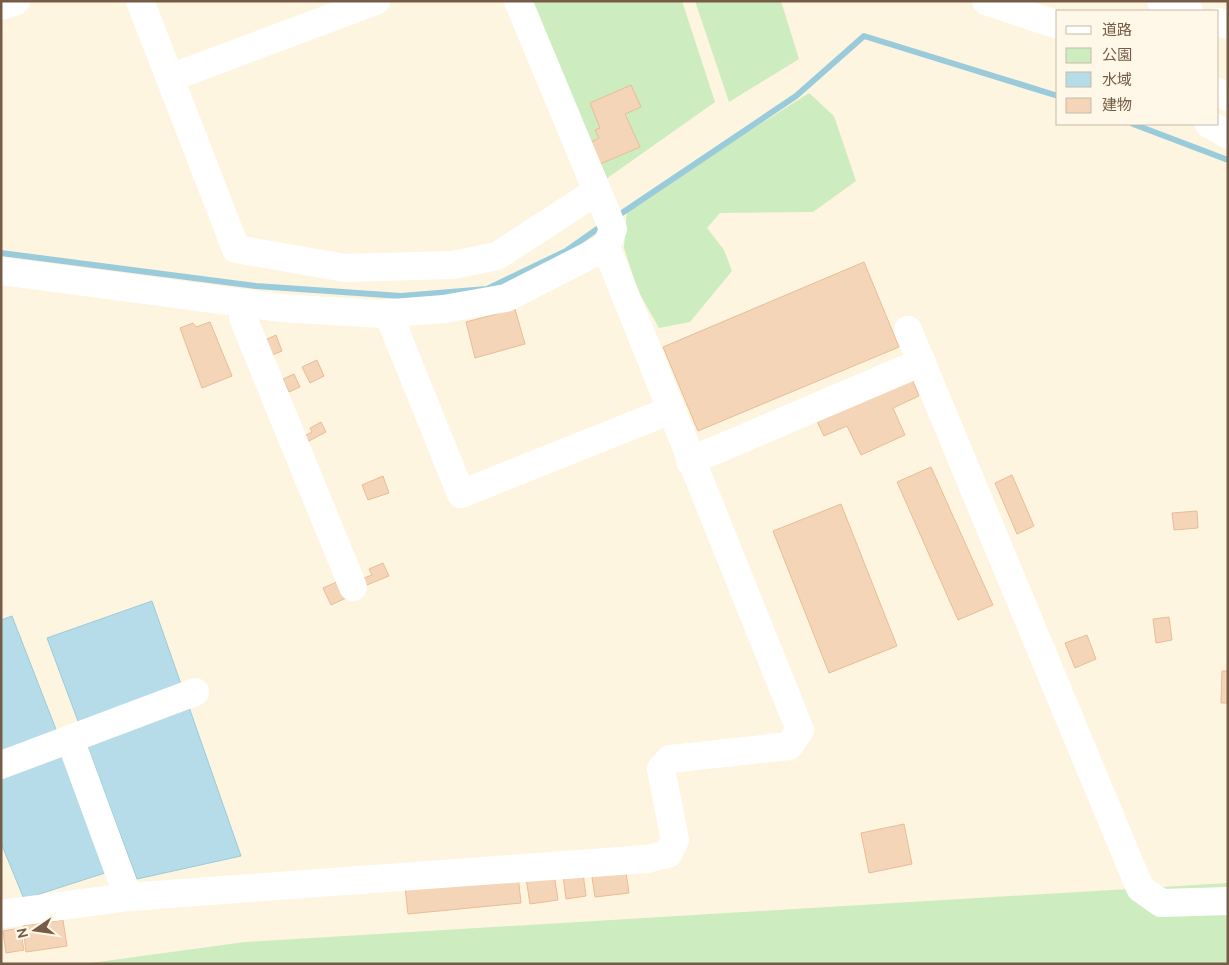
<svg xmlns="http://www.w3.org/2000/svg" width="1229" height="965" viewBox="0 0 1229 965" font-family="Cabin,'Noto Sans JP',sans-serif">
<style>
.green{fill:#cdecbf}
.water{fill:#b5dce8;stroke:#9acbda}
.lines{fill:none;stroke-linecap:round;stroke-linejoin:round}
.stream{stroke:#9acbda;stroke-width:6}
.building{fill:#f5d5b7;stroke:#e8bd96}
.minor{stroke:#fff;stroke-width:28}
</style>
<rect width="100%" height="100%" fill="#fef5e1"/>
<g class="green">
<path d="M533 1H682L715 102 606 179Z"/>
<path d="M695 1H781L799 59 729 102Z"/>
<path d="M809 93 834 116 856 181 813 212 720 213 707 228 724 250 732 271 690 322 659 328 638 291 624 248 627 209Z"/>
<path d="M1228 883V964H83L245 942Z"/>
</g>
<g class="water">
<path d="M152 601 241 856 137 879 47 638Z"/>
<path d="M12 616 111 871 24 899 1 843V620Z"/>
</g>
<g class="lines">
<g class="stream">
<path d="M1133 124 1228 160"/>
<path d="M616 217 796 96 864 36 1058 96"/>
<path d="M1 253 256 286 401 296 487 289 566 251 603 225"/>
</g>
</g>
<g class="building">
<path d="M631 85 641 107 625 114 640 147 600 164 591 142 599 138 595 130 600 128 590 103Z"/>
<path d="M864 262 899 347 698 431 663 347Z"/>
<path d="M515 309 525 344 475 358 466 322Z"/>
<path d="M210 322 232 376 202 388 180 328 193 323 196 327Z"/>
<path d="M276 335 282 351 272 355 265 340Z"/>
<path d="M317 360 324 376 310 383 302 367Z"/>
<path d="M909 372 919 396 893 408 905 435 861 455 847 426 824 436 814 415Z"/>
<path d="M294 374 300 387 289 392 283 379Z"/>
<path d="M321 422 326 432 307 442 304 436 312 432 310 428Z"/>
<path d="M931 467 993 605 958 620 897 482Z"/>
<path d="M1012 475 1034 526 1017 534 995 483Z"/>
<path d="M383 476 389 493 368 500 362 485Z"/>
<path d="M841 504 897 646 829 673 773 531Z"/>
<path d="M1197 511 1198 528 1174 530 1172 513Z"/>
<path d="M383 563 389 576 367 585 364 578 372 575 369 569Z"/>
<path d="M339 581 346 598 331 605 323 588Z"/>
<path d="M1169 617 1172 640 1156 643 1153 619Z"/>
<path d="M1087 635 1096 659 1075 668 1065 643Z"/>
<path d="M1222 671H1228V703H1221Z"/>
<path d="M904 824 912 864 869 873 861 833Z"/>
<path d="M625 866 629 893 595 897 591 870Z"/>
<path d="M583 873 586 896 566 899 563 876Z"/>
<path d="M554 874 558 900 530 904 526 878Z"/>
<path d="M518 875 521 903 408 914 405 886Z"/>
<path d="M63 920 67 946 26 952 23 926Z"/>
<path d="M20 928 24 950 6 953 3 931Z"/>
</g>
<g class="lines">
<g class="minor">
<path d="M140 1 236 249 345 268 453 265 497 256 597 191"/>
<path d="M986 1 1058 25"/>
<path d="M1161 1 1189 11"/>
<path d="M1 6 16 1"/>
<path d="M1218 22 1228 25"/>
<path d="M170 78 376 1"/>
<path d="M1218 92 1228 97"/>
<path d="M1209 124 1228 135"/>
<path d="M1 271 281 308 380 314 444 309 506 298 606 247"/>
<path d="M244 303 243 318 353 587"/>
<path d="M388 313 461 494 671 410"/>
<path d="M908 330 1140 888 1161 903 1228 901"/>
<path d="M690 461 922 362"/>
<path d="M70 739 128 897"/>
<path d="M1 765 195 692"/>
<path d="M1 914 128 897 647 859 668 854 675 840 661 769 670 759 789 746 800 730 606 247 613 229 518 1"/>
</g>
</g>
<rect width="1229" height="965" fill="none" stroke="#765c46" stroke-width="5"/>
<rect x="1056" y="10" width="162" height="115" fill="#fff8e9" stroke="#c8baa8"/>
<rect x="1066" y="26" width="25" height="8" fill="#ffffff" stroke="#c8baa8"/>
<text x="1102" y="35" font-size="15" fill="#765c46">道路</text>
<rect x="1066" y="48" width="25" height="15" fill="#cdecbf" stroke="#c8baa8"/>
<text x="1102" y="60" font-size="15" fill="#765c46">公園</text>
<rect x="1066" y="72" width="25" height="15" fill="#b5dce8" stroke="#c8baa8"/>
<text x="1102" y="85" font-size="15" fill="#765c46">水域</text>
<rect x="1066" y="98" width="25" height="15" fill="#f5d5b7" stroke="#c8baa8"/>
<text x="1102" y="110" font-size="15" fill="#765c46">建物</text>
<g transform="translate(35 930) rotate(257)" stroke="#fff8e9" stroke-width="4" paint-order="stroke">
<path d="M0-4L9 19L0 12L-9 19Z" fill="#765c46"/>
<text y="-8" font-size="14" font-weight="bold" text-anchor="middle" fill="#765c46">N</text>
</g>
</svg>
